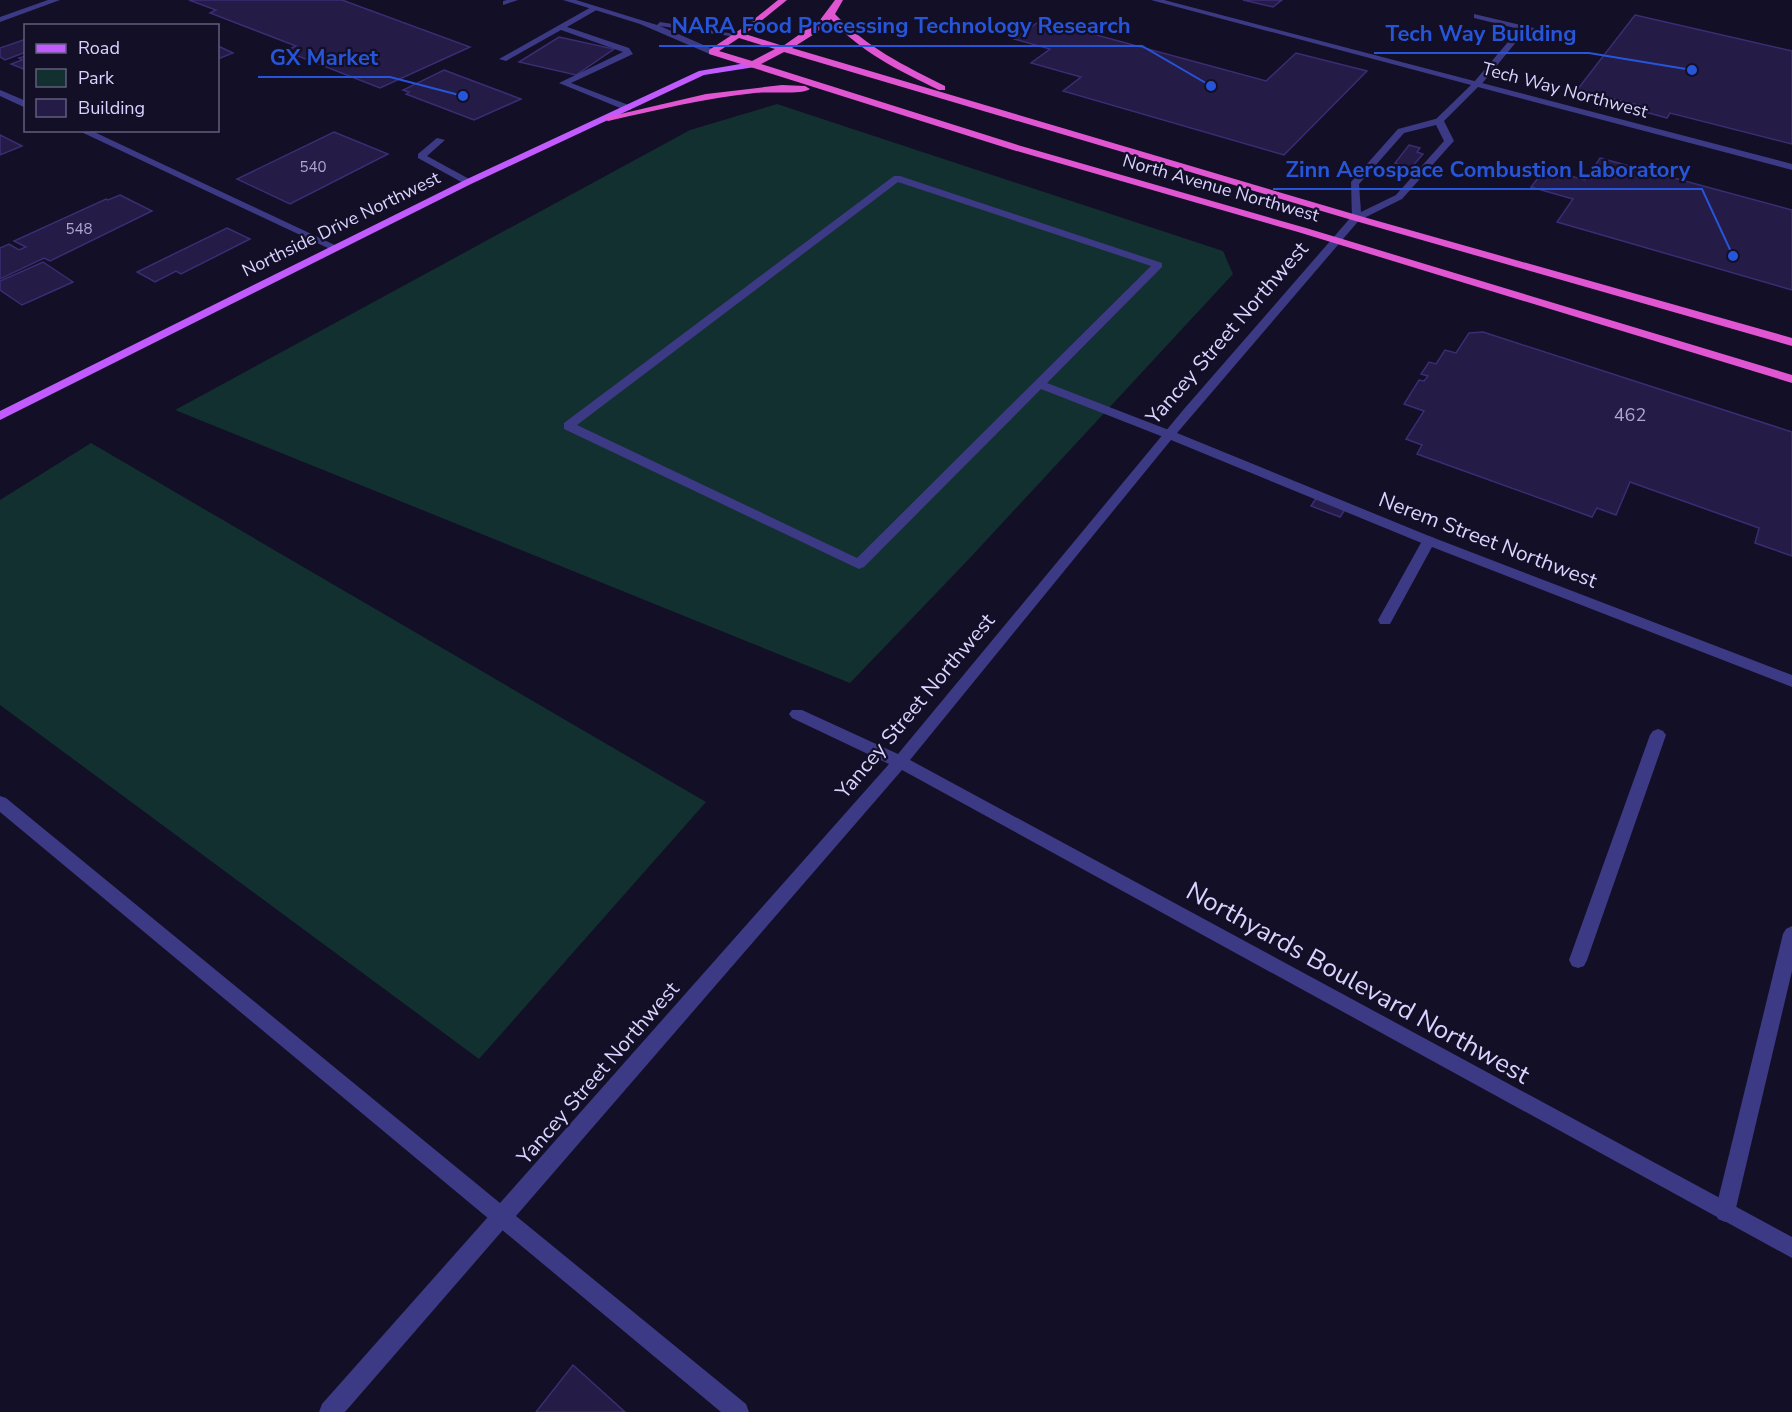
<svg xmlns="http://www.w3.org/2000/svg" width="1792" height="1412" viewBox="0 0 1792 1412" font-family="'Nunito Sans',sans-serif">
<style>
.green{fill:#12302f}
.building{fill:#241b47;stroke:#3b2d73;stroke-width:1.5}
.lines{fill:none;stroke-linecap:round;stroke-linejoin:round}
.service{fill:#3d3a85;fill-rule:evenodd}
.minor{fill:#3d3a85;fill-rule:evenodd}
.primary{fill:#c25bff;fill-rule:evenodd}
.trunk{fill:#e055d1;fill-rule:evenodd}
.labels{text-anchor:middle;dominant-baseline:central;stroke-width:4.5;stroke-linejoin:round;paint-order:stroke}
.far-number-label{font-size:15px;fill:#aca6d1}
.far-street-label{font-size:18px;fill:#d9d4ff;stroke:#130f26}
.number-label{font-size:18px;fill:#aca6d1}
.street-label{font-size:21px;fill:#d9d4ff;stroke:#130f26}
.near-street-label{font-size:26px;fill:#d9d4ff;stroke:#130f26}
.leader{fill:none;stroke:#2655da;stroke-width:2}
.callout-dot{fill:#2655da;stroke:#130f26;stroke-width:2}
.callout-label{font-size:22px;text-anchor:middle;font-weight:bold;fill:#2655da;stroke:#130f26;stroke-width:4.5;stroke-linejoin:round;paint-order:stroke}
</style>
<rect width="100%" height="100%" fill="#130f26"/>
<g class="green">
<path d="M777 104 1223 251 1233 274 968 560 850 683 175 410 690 130Z"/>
<path d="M91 443 706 802 479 1059 0 705V500Z"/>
</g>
<g class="building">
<path d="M189 0H342L470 47 380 88 285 51 296 46 210 13 216 10Z"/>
<path d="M1243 0H1282L1273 7Z"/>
<path d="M1635 15 1792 51V144L1670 113 1667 118 1642 111 1646 107 1577 90Z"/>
<path d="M1041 20 1266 81 1296 53 1367 71 1284 155 1063 91 1081 77 1031 63 1050 49 1014 39Z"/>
<path d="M559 37 614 49 576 75 519 62Z"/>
<path d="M26 39V52L5 60 0 57V48Z"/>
<path d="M218 46 233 53 218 59Z"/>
<path d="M26 56V70L11 64 22 60 19 58Z"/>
<path d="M444 70 521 99 474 120 406 94 409 92 403 90Z"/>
<path d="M334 132 388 154 290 204 237 179Z"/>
<path d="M0 135 22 146 0 155Z"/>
<path d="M1409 145 1420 148 1417 152 1423 154 1411 168 1395 163Z"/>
<path d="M1600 158 1792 210V290L1557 222 1573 199 1531 187 1545 169 1585 180Z"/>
<path d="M120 195 152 211 50 261 44 258 0 279V248L9 244 19 250 26 247 14 241 106 199 108 200Z"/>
<path d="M227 228 250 239 181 274 176 271 155 282 137 272Z"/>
<path d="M43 262 73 282 22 305 0 290V281Z"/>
<path d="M1483 332 1792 432V556L1755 543 1759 528 1630 482 1616 515 1597 508 1592 517 1417 454 1422 445 1406 439 1424 411 1404 404 1419 380 1424 381 1428 376 1421 374 1429 362 1436 364 1445 350 1456 353 1469 333Z"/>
<path d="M1317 497 1346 508 1340 517 1311 506Z"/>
<path d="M573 1365 625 1412H536Z"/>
</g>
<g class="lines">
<g class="service">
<path d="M507 0H518L503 5V1Z"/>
<path d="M593 6 600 8 567 27 629 48 633 54 571 83 631 106V110H625L559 83 623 52 561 30 506 61 499 59Z"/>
<path d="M1474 14 1564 35 1568 37 1564 39 1526 30 1480 86 1477 87 1473 84 1474 82 1519 29 1474 18Z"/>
<path d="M1439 118 1444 121 1454 141 1452 143 1402 199 1360 220H1352L1351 182 1398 129ZM1436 125 1444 141 1396 195 1361 212 1359 184 1404 133Z"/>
<path d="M437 138 445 140 427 156 471 180V184H465L418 158V154Z"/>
<path d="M894 176H900L1162 263V267L1047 383 1174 432V438H1166L1041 389 864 567 859 569 564 429V423ZM898 182 1151 266 857 558 577 425Z"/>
<path d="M1429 536 1792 675V687L1432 547 1390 624H1380L1378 620 1422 541Z"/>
<path d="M1658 729 1663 731 1666 735 1587 960 1584 966 1578 968 1572 966 1569 960 1650 735 1653 731Z"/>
<path d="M1792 926V971L1735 1212 1732 1219 1725 1222 1718 1219 1715 1212 1783 934 1786 929Z"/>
<path d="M502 1206 509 1209 512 1216 509 1223 345 1412H319L322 1404 495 1209Z"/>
</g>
<g class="minor">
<path d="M48 0H60L0 22V17Z"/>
<path d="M563 0H576L657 25 660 22 741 35 737 37 660 26 715 50 716 52 712 55 640 24Z"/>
<path d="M1151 0H1164L1792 164V170L1478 87 1442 123H1436V119L1471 85Z"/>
<path d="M0 90 26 101V108L0 96Z"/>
<path d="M77 130H90L339 247 330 249Z"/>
<path d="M1352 216 1361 218 1177 433 1434 538 1436 541 1434 544H1424L1171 440 910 760 1792 1237V1258L902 770 516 1216 746 1404 749 1412H721L0 812V796L6 798 500 1203 889 764 792 718 789 714 792 710H802L898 754 1184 409Z"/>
</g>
<path class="primary" d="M752 62 755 63V67L704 75 471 184 0 420V411L465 180 699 71Z"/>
<g class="trunk">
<path d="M778 0H787L745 34 783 46 820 20 835 0H843L835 14C866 47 905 66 945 86V90H939C900 71 860 52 831 19L816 33 792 48 1360 216 1792 338V346L1352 220 784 52 761 64 1021 146 1306 228 1792 375V383L1298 232 1013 150 709 54V50L747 25ZM739 38 775 49 752 61 719 51Z"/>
<path d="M782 85 805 86 810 89C802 95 768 91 755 93 705 98 657 110 608 121L603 118 706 94Z"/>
</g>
</g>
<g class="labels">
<g class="far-number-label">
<text x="313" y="167">540</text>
<text x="79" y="229">548</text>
</g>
<g class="far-street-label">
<text transform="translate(1565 90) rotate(15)">Tech Way Northwest</text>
<text transform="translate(1221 188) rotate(16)">North Avenue Northwest</text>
<text transform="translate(341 224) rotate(-26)">Northside Drive Northwest</text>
</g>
<g class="number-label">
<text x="1630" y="415">462</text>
</g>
<g class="street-label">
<text transform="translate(1227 333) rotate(-49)">Yancey Street Northwest</text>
<text transform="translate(1488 540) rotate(21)">Nerem Street Northwest</text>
<text transform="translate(915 706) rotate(-50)">Yancey Street Northwest</text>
<text transform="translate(598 1073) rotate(-49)">Yancey Street Northwest</text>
</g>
<g class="near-street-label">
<text transform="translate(1358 983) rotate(29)">Northyards Boulevard Northwest</text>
</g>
</g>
<path class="leader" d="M1211 86L1142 46H659M1692 70L1589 53H1374M463 96L390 77H258M1733 256L1702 189H1273"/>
<g class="callout-dot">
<circle cx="1211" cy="86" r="6"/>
<circle cx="1692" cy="70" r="6"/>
<circle cx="463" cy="96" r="6"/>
<circle cx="1733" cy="256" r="6"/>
</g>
<g class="callout-label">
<text x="901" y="33">NARA Food Processing Technology Research</text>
<text x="1481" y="41">Tech Way Building</text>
<text x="324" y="65">GX Market</text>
<text x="1488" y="177">Zinn Aerospace Combustion Laboratory</text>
</g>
<rect x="24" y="24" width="195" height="108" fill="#130f26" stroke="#625e7d" stroke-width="1.5"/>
<rect x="36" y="44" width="30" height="9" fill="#c25bff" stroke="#625e7d" stroke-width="1.5"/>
<text x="78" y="54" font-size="18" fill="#d9d4ff">Road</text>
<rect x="36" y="69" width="30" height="18" fill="#12302f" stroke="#625e7d" stroke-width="1.5"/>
<text x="78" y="84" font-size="18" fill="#d9d4ff">Park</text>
<rect x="36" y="99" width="30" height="18" fill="#241b47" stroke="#625e7d" stroke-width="1.5"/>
<text x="78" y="114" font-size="18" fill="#d9d4ff">Building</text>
</svg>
